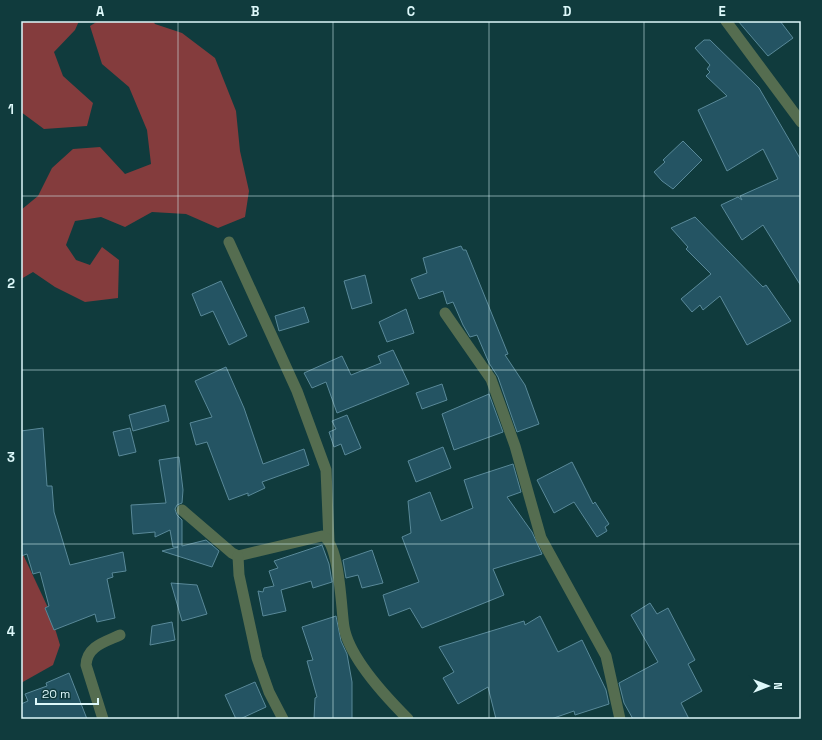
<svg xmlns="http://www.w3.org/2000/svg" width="822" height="740" viewBox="0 0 822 740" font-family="'Space Grotesk',sans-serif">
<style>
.green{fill:#843c3d}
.building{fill:#245463;stroke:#598999}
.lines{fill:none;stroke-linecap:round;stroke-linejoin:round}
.minor{stroke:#556d50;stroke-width:11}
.grid{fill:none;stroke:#ddf8fa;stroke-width:1;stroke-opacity:0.55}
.neatline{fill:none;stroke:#ddf8fa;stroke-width:1.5}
.grid-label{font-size:13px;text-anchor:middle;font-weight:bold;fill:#ddf8fa}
</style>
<rect width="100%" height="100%" fill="#103b3d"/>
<g class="green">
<path d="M21 21H79L75 30 54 52 63 76 93 103 87 126 44 129 21 112Z"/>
<path d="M98 21H153L155 24 182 33 215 58 236 111 240 151 249 191 245 217 218 228 186 214 152 212 125 227 101 217 75 221 66 245 76 260 90 265 102 247 119 260 118 298 85 302 55 287 33 272 21 279V210L38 196 52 168 73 149 100 147 125 174 151 164 147 130 129 87 102 64 90 26Z"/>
<path d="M21 550 50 612 60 645 53 665 21 683Z"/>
</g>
<g class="building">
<path d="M738 21H780L793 38 768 56Z"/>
<path d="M704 40H710L759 88 801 160V286L763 225 742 240 721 205 738 197 742 200 740 196 778 179 763 149 727 171 698 110 727 96 706 76 710 72 707 69 710 65 695 48Z"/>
<path d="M683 141 702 160 673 189 662 181 654 172 665 162 663 160Z"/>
<path d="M695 217 763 287 766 285 791 321 747 345 720 296 703 310 700 305 692 312 681 299 711 274 686 249 688 247 671 228Z"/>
<path d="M461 246 463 250H466L508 354 505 355 525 385 539 424 517 432 498 377 489 363 477 335 470 337 463 325 453 302 447 304 443 291 419 299 411 279 427 273 423 258Z"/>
<path d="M365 275 372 303 352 309 344 281Z"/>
<path d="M221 281 247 336 229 345 213 311 201 316 192 294Z"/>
<path d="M304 307 309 322 279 331 275 316Z"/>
<path d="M406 309 414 333 387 342 379 322Z"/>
<path d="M393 350 409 384 337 413 326 382 312 388 304 373 342 356 351 375 381 363 378 356Z"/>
<path d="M226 367 244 408 263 464 304 449 309 465 262 482 265 488 248 496V493L229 500 207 442 196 445 190 423 212 417 195 381Z"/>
<path d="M442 384 447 400 422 409 416 393Z"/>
<path d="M489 394 503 432 454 450 442 414Z"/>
<path d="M165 405 169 421 133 431 129 415Z"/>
<path d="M347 415 361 448 345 455 341 444 334 447 329 432 336 429 332 421Z"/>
<path d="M43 428 47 486H52L54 512 70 565 123 552 126 571 112 573 113 577 107 579 115 618 97 622 95 614 54 630 45 608 49 606 40 572 33 574 27 554 21 556V431Z"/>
<path d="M130 428 136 452 119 456 113 432Z"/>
<path d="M443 447 451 468 416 482 408 461Z"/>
<path d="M179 457 183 490 182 503 177 505 175 509 177 515 182 520V546L206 540 219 551 212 567 162 551 178 547H173L170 530 155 537V532L133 534 131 505 166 503 159 460Z"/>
<path d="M572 462 593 504 595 502 609 524 605 527 607 531 597 537 574 502 554 513 537 480Z"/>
<path d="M513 464 521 492 507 497 532 532 542 554 493 569 504 595 422 628 410 608 389 616 383 595 419 582 402 537 411 533 408 501 430 492 441 521 473 508 464 480Z"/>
<path d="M322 545 329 564 332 582 313 588 311 581 281 590 286 611 263 616 258 591 263 592 264 588 274 586 269 571 278 568 274 561Z"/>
<path d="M372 550 383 583 362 588 358 575 346 578 343 560Z"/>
<path d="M171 583 197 585 207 614 182 621Z"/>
<path d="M650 603 657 614 668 608 695 660 688 664 702 691 681 703 689 719H633L624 703 619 683 658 662 631 615Z"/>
<path d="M336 616 341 641 347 654 352 682V719H314L315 698 317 697 307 661 313 660 302 627Z"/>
<path d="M540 616 558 652 582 640 606 690 609 704 575 715 574 711 551 719H496L488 687 458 704 443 678 454 672 439 647 524 621 525 625Z"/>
<path d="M172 622 175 640 150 645 152 626Z"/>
<path d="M69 673 87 719H21V704L28 701 25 694 47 686 46 683Z"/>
<path d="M255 682 266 707 240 719H236L225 695Z"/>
</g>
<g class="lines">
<g class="minor">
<path d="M726 21 801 122"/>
<path d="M229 242 297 391 326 470 329 540"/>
<path d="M445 313 491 379 515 446 541 538 606 656 620 719"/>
<path d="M182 510 232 553 238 556 322 536C340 541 341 609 344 627 349 657 387 698 408 719"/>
<path d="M238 556 239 575 257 658 269 692 283 719"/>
<path d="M103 719 86 665C87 646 105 642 120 635"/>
</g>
</g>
<path class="grid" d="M178 21V719M333 21V719M489 21V719M644 21V719M21 196H801M21 370H801M21 544H801"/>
<rect width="822" height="740" fill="none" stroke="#103b3d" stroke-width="44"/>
<g transform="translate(768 686) rotate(90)" stroke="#103b3d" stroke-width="3" paint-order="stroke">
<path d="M0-3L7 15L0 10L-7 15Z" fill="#ddf8fa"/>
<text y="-6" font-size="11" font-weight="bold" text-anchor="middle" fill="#ddf8fa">N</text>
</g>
<path d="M36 698v6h62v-6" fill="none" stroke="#ddf8fa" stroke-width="2"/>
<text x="42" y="698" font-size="12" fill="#ddf8fa" stroke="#103b3d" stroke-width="3" paint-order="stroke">20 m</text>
<rect x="22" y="22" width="778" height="696" class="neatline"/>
<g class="grid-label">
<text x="100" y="16">A</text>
<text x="255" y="16">B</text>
<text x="411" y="16">C</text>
<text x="567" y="16">D</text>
<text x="722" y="16">E</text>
<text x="11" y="114">1</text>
<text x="11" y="288">2</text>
<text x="11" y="462">3</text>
<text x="11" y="636">4</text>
</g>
</svg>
